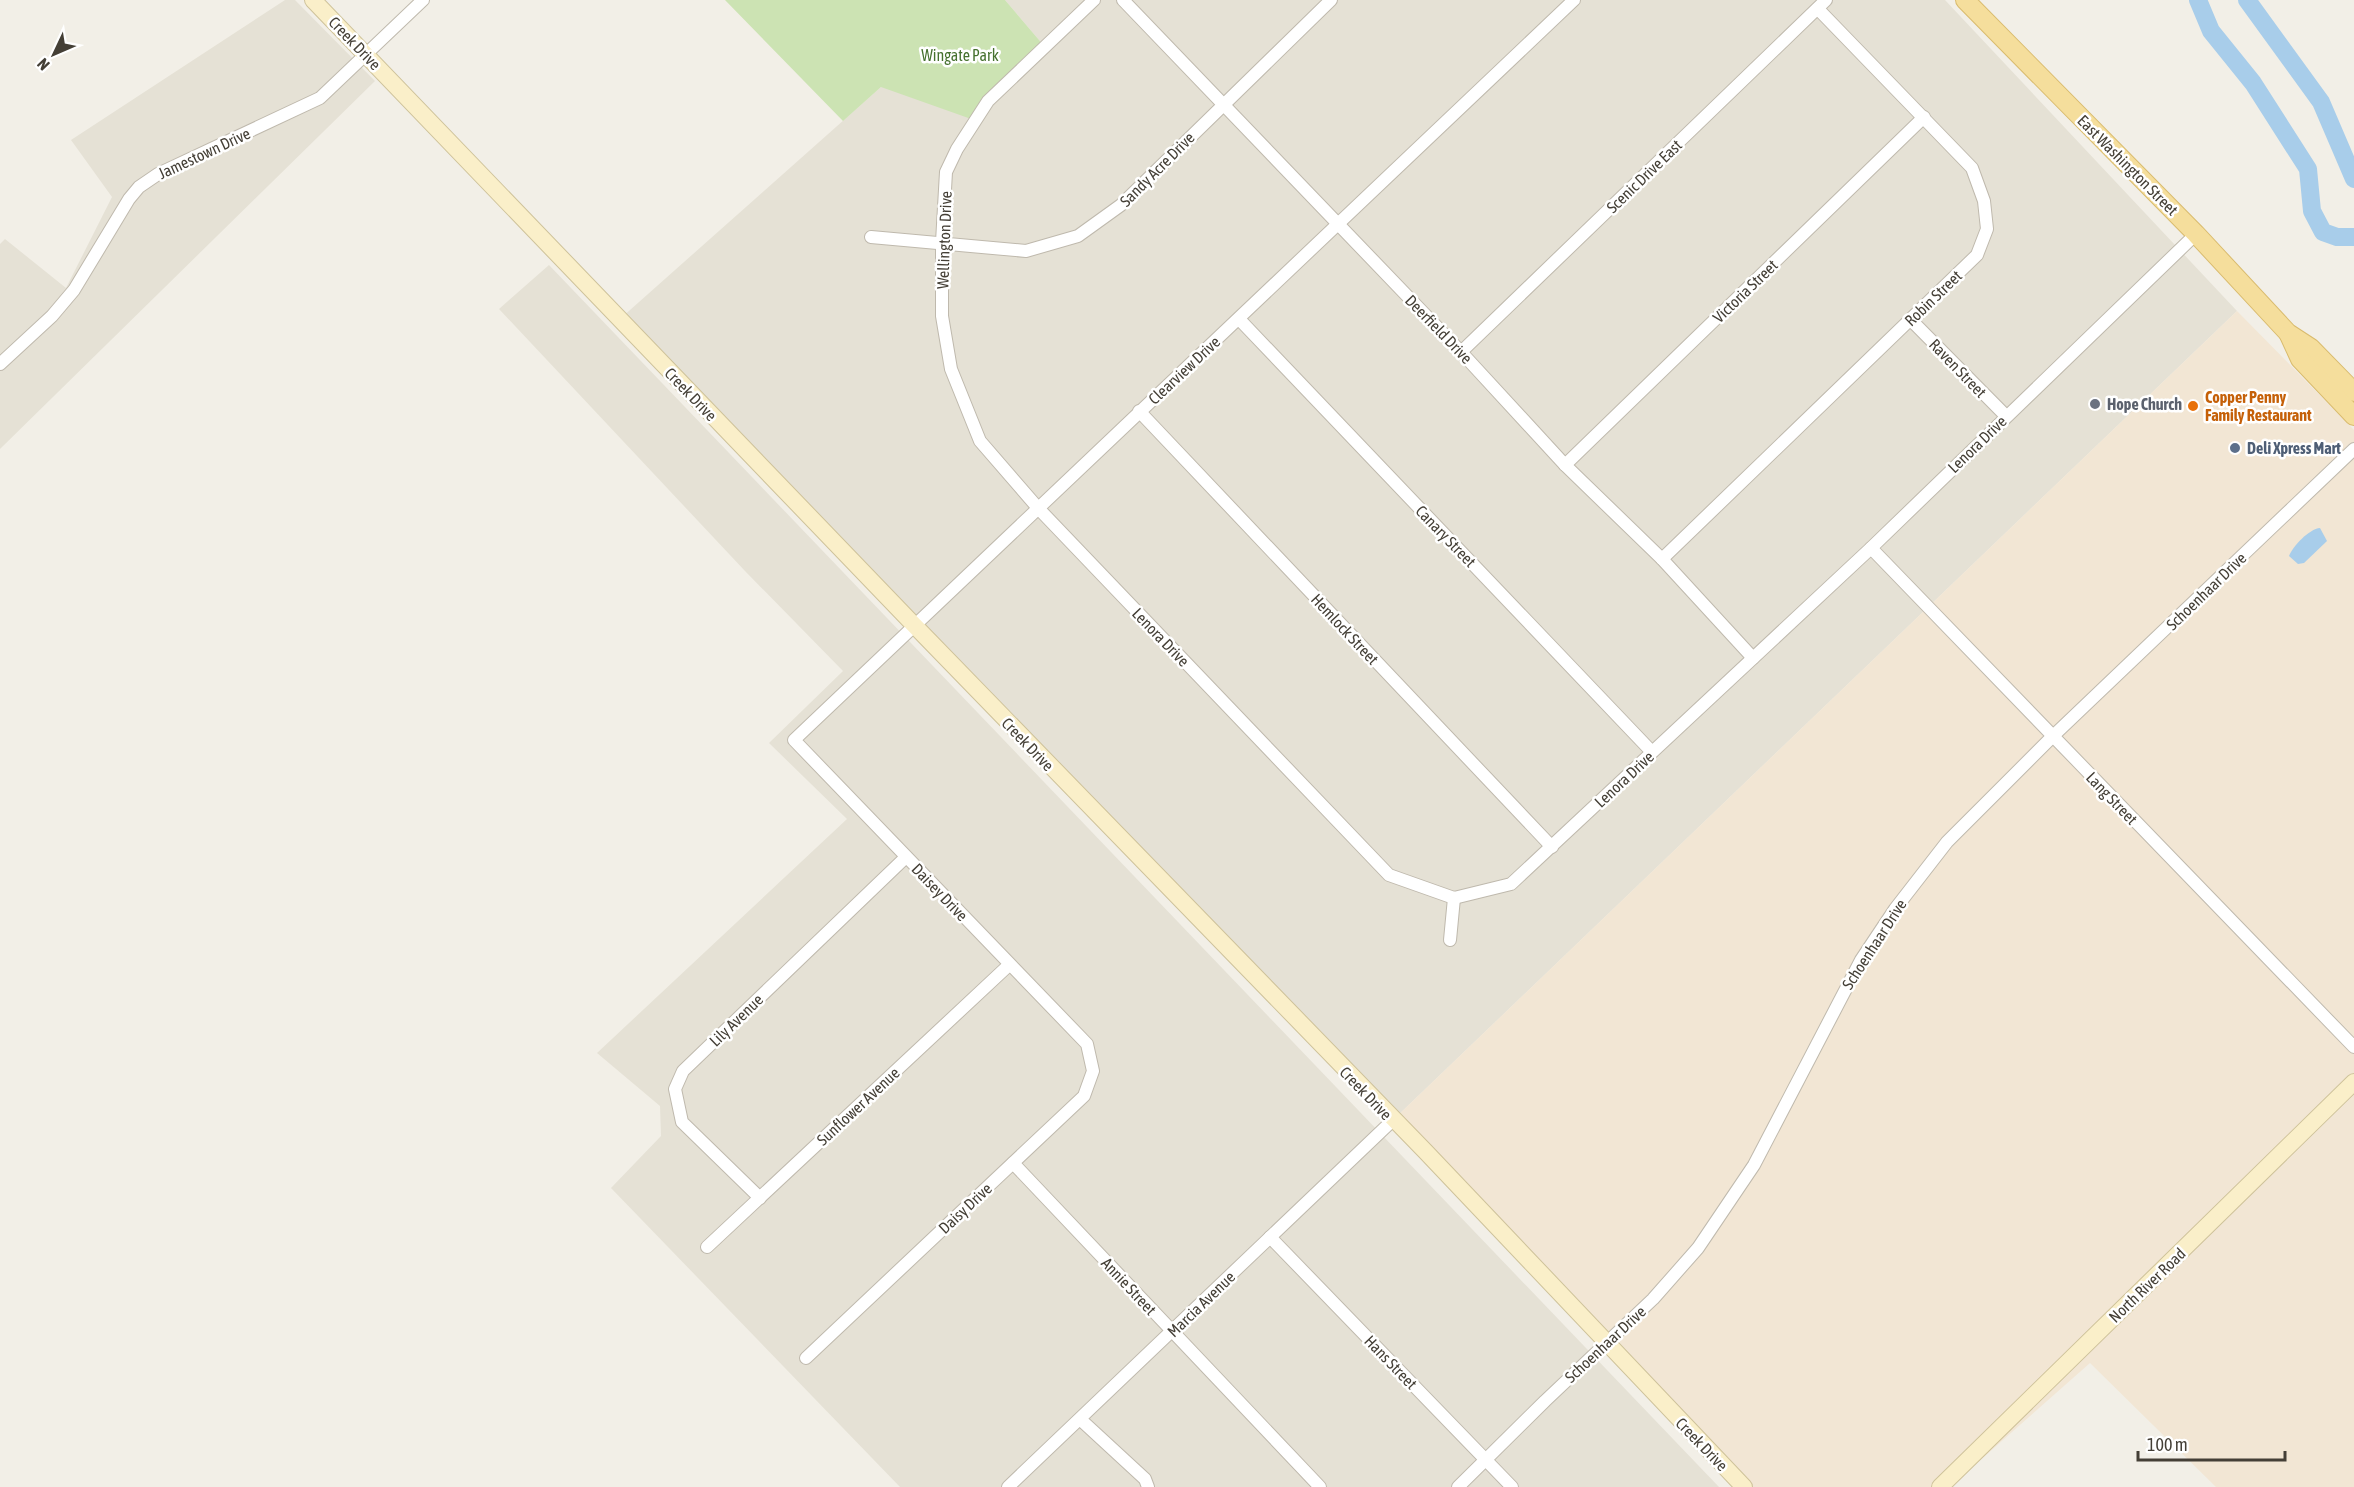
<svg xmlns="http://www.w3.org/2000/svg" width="2354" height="1487" viewBox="0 0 2354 1487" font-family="'Asap Condensed',sans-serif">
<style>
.residential{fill:#e5e1d5}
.commercial{fill:#f2e6d4}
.green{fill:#cce3b3}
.water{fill:#a8cdea}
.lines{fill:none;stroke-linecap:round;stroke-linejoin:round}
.river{stroke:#a8cdea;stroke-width:18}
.street-casing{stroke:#bfb9ad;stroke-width:14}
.secondary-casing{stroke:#cec29a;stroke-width:18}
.primary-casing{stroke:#d9bb6e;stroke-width:20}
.street{stroke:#fff;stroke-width:12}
.secondary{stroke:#faefc9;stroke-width:16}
.primary{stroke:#f5de9c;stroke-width:18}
.worship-dot{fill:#6b7280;stroke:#fff;stroke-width:2}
.food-dot{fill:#e8710a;stroke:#fff;stroke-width:2}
.service-dot{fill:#5c6f8a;stroke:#fff;stroke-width:2}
.labels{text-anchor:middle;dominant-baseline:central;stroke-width:5;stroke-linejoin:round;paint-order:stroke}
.street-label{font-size:16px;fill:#443f36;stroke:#fff}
.park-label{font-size:16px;fill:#46712f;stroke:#fff}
.food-label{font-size:16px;font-weight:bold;fill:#c56008;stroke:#fff;text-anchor:start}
.worship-label{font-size:16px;font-weight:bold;fill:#5b616d;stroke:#fff;text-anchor:start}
.service-label{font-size:16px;font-weight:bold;fill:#4e5e75;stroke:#fff;text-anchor:start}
</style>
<rect width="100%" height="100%" fill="#f2efe7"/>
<g class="residential">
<path d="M285 0H295L375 81 0 449V244L5 239 66 288 112 197 71 140Z"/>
<path d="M1005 0H1945L2237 311 1393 1120 621 318 881 87 1045 47Z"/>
<path d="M549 265 1719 1487H900L611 1188 661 1136 660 1106 597 1053 847 819 769 743 843 671 745 571 499 309Z"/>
</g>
<path class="commercial" d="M2237 311 2354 430V1487H2216L2090 1363 1950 1487H1745L1393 1120Z"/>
<path class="green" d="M725 0H1005L1045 47 974 120 881 87 843 121Z"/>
<path class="water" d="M2320 528 2327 541 2304 563 2298 564 2289 556C2293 546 2309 529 2320 528Z"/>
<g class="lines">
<g class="river">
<path d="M2198 0 2211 31 2253 83 2308 169 2312 211 2323 232 2337 237H2354"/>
<path d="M2247 0 2321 102 2354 179"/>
</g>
<defs>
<g id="street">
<path d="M1094 0 988 101 957 149 946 172 942 242V316L951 369 980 441 1038 508 1389 875 1454 898 1511 884 1871 548 2196 234"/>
<path d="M1123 0 1461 352 1565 465 1662 559 1753 658"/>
<path d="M871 237 1026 251 1078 236 1121 205 1331 0"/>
<path d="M1239 319 1652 752"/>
<path d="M1911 320 2006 416"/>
<path d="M1461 352 1826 0"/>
<path d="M0 364 52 316 74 290 129 199 139 187 158 174 320 98 423 0"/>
<path d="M1139 411 1552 847"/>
<path d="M1565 465 1924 117"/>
<path d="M1871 548 2354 1047"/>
<path d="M1662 559 1977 255 1987 229 1984 201 1972 168 1818 9"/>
<path d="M1450 940 1454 898"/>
<path d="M1013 1163 1320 1487"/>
<path d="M760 1198 682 1122 675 1089 683 1071 906 857"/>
<path d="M1270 1237 1512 1487"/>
<path d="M707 1247 1009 965"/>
<path d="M806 1358 1084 1096 1093 1071 1087 1044 794 740 1574 0"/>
<path d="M1081 1420 1145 1479 1148 1487"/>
<path d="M1008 1487 1393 1120"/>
<path d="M1458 1487 1545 1401 1653 1299 1698 1248 1754 1165 1861 960 1895 909 1947 842 2052 737 2354 449"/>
</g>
<g id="secondary">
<path d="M313 0 914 625 1425 1151 1744 1487"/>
<path d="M1940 1487 2354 1082"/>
</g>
<g id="primary">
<path d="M1965 0 2196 234 2288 333 2311 348 2354 392"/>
<path d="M2289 335 2300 359 2354 416"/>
</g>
</defs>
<use href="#street" class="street-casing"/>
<use href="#secondary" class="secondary-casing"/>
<use href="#primary" class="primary-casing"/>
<use href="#street" class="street"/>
<use href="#secondary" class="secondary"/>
<use href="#primary" class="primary"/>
</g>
<circle class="worship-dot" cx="2095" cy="404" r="6"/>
<circle class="food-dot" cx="2193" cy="406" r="6"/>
<circle class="service-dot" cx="2235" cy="448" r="6"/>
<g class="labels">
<g class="street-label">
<text transform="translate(355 43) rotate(46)">Creek Drive</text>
<text transform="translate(204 153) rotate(-25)">Jamestown Drive</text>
<text transform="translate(2128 165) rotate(45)">East Washington Street</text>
<text transform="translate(1157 169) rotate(-45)">Sandy Acre Drive</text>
<text transform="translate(1644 176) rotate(-44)">Scenic Drive East</text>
<text transform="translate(944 240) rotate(-88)">Wellington Drive</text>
<text transform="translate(1745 291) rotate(-44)">Victoria Street</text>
<text transform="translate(1933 298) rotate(-44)">Robin Street</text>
<text transform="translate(1439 329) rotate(46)">Deerfield Drive</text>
<text transform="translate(1958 368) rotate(46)">Raven Street</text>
<text transform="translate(1184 370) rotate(-43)">Clearview Drive</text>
<text transform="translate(691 394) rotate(46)">Creek Drive</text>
<text transform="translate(1977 444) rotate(-44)">Lenora Drive</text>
<text transform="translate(1446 536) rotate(46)">Canary Street</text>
<text transform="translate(2206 591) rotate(-44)">Schoenhaar Drive</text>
<text transform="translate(1345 629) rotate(47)">Hemlock Street</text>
<text transform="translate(1161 637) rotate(46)">Lenora Drive</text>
<text transform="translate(1028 744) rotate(46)">Creek Drive</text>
<text transform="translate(1624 779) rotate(-43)">Lenora Drive</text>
<text transform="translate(2112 798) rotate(46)">Lang Street</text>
<text transform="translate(940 892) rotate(46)">Daisey Drive</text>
<text transform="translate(1874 944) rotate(-57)">Schoenhaar Drive</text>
<text transform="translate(736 1020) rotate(-44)">Lily Avenue</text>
<text transform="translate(1366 1093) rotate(46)">Creek Drive</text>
<text transform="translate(858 1106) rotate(-43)">Sunflower Avenue</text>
<text transform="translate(965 1208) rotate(-43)">Daisy Drive</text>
<text transform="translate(2147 1285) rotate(-44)">North River Road</text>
<text transform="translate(1129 1286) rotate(47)">Annie Street</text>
<text transform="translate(1201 1304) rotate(-44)">Marcia Avenue</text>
<text transform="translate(1605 1344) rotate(-43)">Schoenhaar Drive</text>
<text transform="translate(1391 1362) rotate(46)">Hans Street</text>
<text transform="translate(1702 1444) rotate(46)">Creek Drive</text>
</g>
<g class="park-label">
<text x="960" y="55">Wingate Park</text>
</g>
<g class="food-label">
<text x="2205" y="397">Copper Penny<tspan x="2205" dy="18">Family Restaurant</tspan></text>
</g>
<g class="worship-label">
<text x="2107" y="404">Hope Church</text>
</g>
<g class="service-label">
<text x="2247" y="448">Deli Xpress Mart</text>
</g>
</g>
<g transform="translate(54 54) rotate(226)" stroke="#ffffff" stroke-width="4.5" paint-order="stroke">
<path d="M0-4.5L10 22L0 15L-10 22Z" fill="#443f36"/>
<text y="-9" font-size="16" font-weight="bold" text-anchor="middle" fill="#443f36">N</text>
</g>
<path d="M2138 1451v9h147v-9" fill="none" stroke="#443f36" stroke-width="3"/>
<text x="2147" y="1451" font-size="18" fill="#443f36" stroke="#ffffff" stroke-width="4.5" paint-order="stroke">100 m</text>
</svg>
